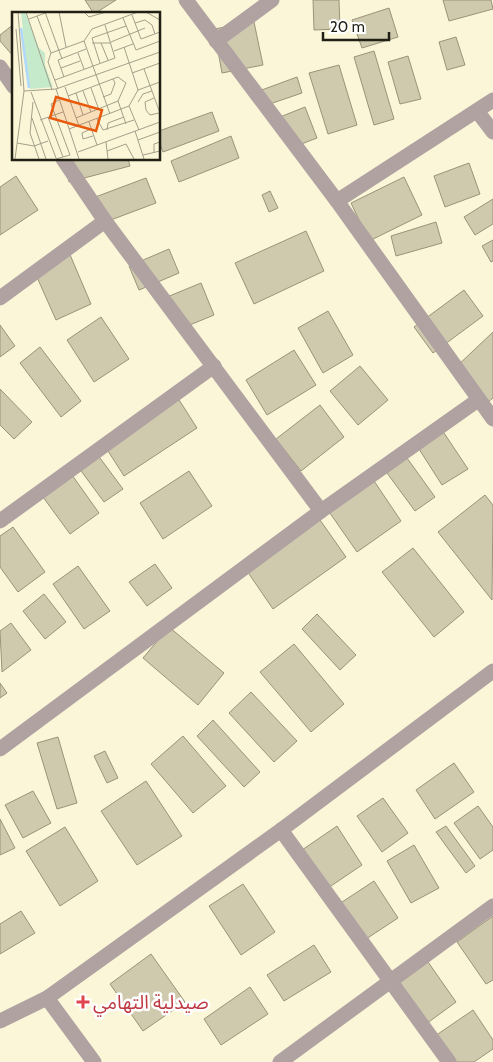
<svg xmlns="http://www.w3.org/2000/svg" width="493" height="1062" viewBox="0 0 493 1062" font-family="Cabin,'Noto Sans Arabic',sans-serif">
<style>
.building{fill:#cfcaad;stroke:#999479}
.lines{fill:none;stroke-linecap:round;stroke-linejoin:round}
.street{stroke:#b1a2a2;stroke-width:15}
.health-dot{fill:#e0444e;stroke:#fff;stroke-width:2}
.labels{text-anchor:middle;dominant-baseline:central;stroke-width:5;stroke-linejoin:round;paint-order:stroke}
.health-label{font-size:19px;fill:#be3a42;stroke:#fff;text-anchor:start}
.inset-river{fill:none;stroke:#afd8fb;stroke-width:2.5}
.inset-road{fill:none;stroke:#a4a08a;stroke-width:1}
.view{fill:#e8590c;fill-opacity:0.15;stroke:#e8590c;stroke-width:2.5}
.inset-edge{fill:none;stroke:#222015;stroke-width:2.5}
</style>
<rect width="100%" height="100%" fill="#fbf6d8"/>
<g class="building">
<path d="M85 0H116L94 14Z"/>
<path d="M313 0H339L340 29 314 30Z"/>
<path d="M443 0H491L493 9 449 21Z"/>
<path d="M389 8 398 37 362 48 352 20Z"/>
<path d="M254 22 263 65 222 73 214 29Z"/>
<path d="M14 24V57L0 41V35Z"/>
<path d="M456 37 465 65 447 70 439 42Z"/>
<path d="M374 51 394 119 374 125 354 57Z"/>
<path d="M408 56 421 99 400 104 388 62Z"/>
<path d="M339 65 357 125 328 134 309 73Z"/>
<path d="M297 77 302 93 264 106 259 91Z"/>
<path d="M305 107 317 138 291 148 280 117Z"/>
<path d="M212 112 219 131 163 152 159 141V131Z"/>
<path d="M231 136 239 158 179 182 171 161Z"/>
<path d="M64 159H128L130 166 69 182Z"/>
<path d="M469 163 480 194 445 207 434 176Z"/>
<path d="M16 176 38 210 0 235V187Z"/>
<path d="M404 177 422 215 369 241 351 203Z"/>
<path d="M146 178 156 203 100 224 90 199Z"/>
<path d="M270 191 278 208 269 212 262 195Z"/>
<path d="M493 199V224L475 235 464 217Z"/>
<path d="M436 222 442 243 396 256 391 236Z"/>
<path d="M306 231 324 271 254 304 235 263Z"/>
<path d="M493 240V261L491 262 482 246Z"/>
<path d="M169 249 179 273 139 290 129 266Z"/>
<path d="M68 250 91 304 56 320 32 266Z"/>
<path d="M201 283 214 315 180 329 167 297Z"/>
<path d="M464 290 483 316 433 353 414 327Z"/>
<path d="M328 311 353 355 323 373 298 328Z"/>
<path d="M101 317 129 359 94 382 67 340Z"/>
<path d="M0 325 15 346 0 357Z"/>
<path d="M493 332V398L488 402 455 368Z"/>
<path d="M40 347 81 401 61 417 20 363Z"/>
<path d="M294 350 316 385 267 415 246 380Z"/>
<path d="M360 366 388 400 358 425 330 391Z"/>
<path d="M0 389 32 422 14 439 0 425Z"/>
<path d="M174 392 197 428 124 476 101 440Z"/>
<path d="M320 405 344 437 301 471 276 439Z"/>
<path d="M442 430 468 469 442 485 417 446Z"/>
<path d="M97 454 123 489 104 502 79 468Z"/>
<path d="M407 458 435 497 415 511 387 473Z"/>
<path d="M189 471 212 506 163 539 140 503Z"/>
<path d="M72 475 99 513 70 534 43 497Z"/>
<path d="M370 475 401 521 357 552 325 506Z"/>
<path d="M485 495 493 505 492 600 438 532Z"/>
<path d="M320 520 346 557 273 609 247 571Z"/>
<path d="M13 527 45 572 18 592 0 567V536Z"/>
<path d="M413 548 464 612 434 637 382 572Z"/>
<path d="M155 564 172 588 147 606 129 582Z"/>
<path d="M78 566 110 611 84 629 53 584Z"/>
<path d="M44 594 66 622 45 639 23 611Z"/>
<path d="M317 614 356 655 340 670 302 629Z"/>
<path d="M11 623 31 650 2 672 0 631Z"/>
<path d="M169 627 224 673 198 705 143 658Z"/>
<path d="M294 644 344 704 311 732 260 672Z"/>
<path d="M0 683 7 693 0 698Z"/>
<path d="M251 692 297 741 274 762 229 713Z"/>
<path d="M213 720 260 772 244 787 197 736Z"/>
<path d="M183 736 226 786 193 813 151 764Z"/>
<path d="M58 737 77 803 57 809 37 743Z"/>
<path d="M105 751 118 778 107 783 94 756Z"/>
<path d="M454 763 474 792 435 819 416 790Z"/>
<path d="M146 781 182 836 137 865 101 811Z"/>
<path d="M33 791 51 823 23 838 5 805Z"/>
<path d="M383 798 408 833 382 852 357 816Z"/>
<path d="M478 806 493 827V850L480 859 454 823Z"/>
<path d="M0 819 15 848 0 855Z"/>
<path d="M337 826 362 865 328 888 302 850Z"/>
<path d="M446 826 475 866 466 873 436 832Z"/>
<path d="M65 827 98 881 60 906 26 851Z"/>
<path d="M414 845 439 888 411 903 387 861Z"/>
<path d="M374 881 398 918 363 941 339 904Z"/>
<path d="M243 884 275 932 241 955 209 906Z"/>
<path d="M21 911 35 933 0 954V924Z"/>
<path d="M493 916V980L486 984 457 942Z"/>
<path d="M314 945 331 972 284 1001 267 975Z"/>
<path d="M151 954 185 1002 143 1031 110 984Z"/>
<path d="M428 962 456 1002 426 1024 398 984Z"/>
<path d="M250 987 268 1014 221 1045 204 1019Z"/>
<path d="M473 1010 493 1040V1049L474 1062H454L435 1036Z"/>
</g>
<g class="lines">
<g class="street">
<path d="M186 0 337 201 493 419"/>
<path d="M216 41 272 0"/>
<path d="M0 67 14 87"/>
<path d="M477 111 493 132"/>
<path d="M63 159 105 221 321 511"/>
<path d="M337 201 493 100"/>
<path d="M0 298 105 221"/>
<path d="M0 521 214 366"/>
<path d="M0 749 321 511 478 400"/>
<path d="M281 830 449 1062"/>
<path d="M47 998 94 1062"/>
<path d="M0 1021 47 998 281 830 493 671"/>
<path d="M280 1062 493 906"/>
</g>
</g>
<path class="health-dot" d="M80.5 994.5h5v5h5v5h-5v5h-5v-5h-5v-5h5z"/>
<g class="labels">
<g class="health-label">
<text x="93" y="1002">صيدلية التهامي</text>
</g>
</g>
<g transform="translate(12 12)">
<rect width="148" height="148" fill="#fbf6d8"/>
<path d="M9 0H13L27 36 33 41V53L41 75 18 77 16 72Z" fill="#c5e9cb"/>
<path class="inset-river" d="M9 16 17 76"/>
<path class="inset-road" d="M14 0 40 78M33 0 50 47M47 0 54 35M72 0 77 5 94 0M134 0 148 8M120 3 129 27 148 20M25 4 39 41M111 6 124 38 148 29M17 7 36 0M123 11 133 8 140 13 143 22M4 17 9 74M72 29 98 102M99 30 133 16M80 31H99M89 31 96 48M112 35 126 78M102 39 121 32M66 41 72 57M88 51 80 26 114 14M49 56 68 49M132 57 148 101M120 61 148 51M52 65 46 48 74 37M43 68 103 46 93 13M53 75 67 114M79 76 87 98M44 77 67 147M46 77 36 50 39 41 72 29 80 17 126 0M12 79 44 77 148 40M71 79 79 100M19 80 44 146M64 81 71 103M56 84 106 65 114 71M91 85 99 82 103 71 101 67M142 86 133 90 134 98 138 103 147 101M21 90 18 121 27 147M126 90 131 82 140 79M36 105 51 145M20 106 34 147M64 106 106 89M85 107 91 118 122 108M28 108 51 100M77 110 85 133M114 112 106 89 114 71M57 117 117 94M79 117 70 121 71 127 81 124M95 118 96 111 112 105M127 118 117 94 126 78 148 70M123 119 132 147M126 128 148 120M94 130 96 147M5 131 22 134 36 129M95 139 114 132 122 147M66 140 148 110M142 141V132L148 130M131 143 148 139M3 147 12 79 6 0M44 147 58 143 39 92 47 88"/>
<path class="view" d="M44 85 90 98 84 119 38 106Z"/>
<rect width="148" height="148" class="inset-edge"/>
</g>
<path d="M323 32v8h66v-8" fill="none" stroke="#222015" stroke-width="2.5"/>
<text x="330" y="32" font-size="15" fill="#222015" stroke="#ffffff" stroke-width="4" paint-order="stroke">20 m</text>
</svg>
